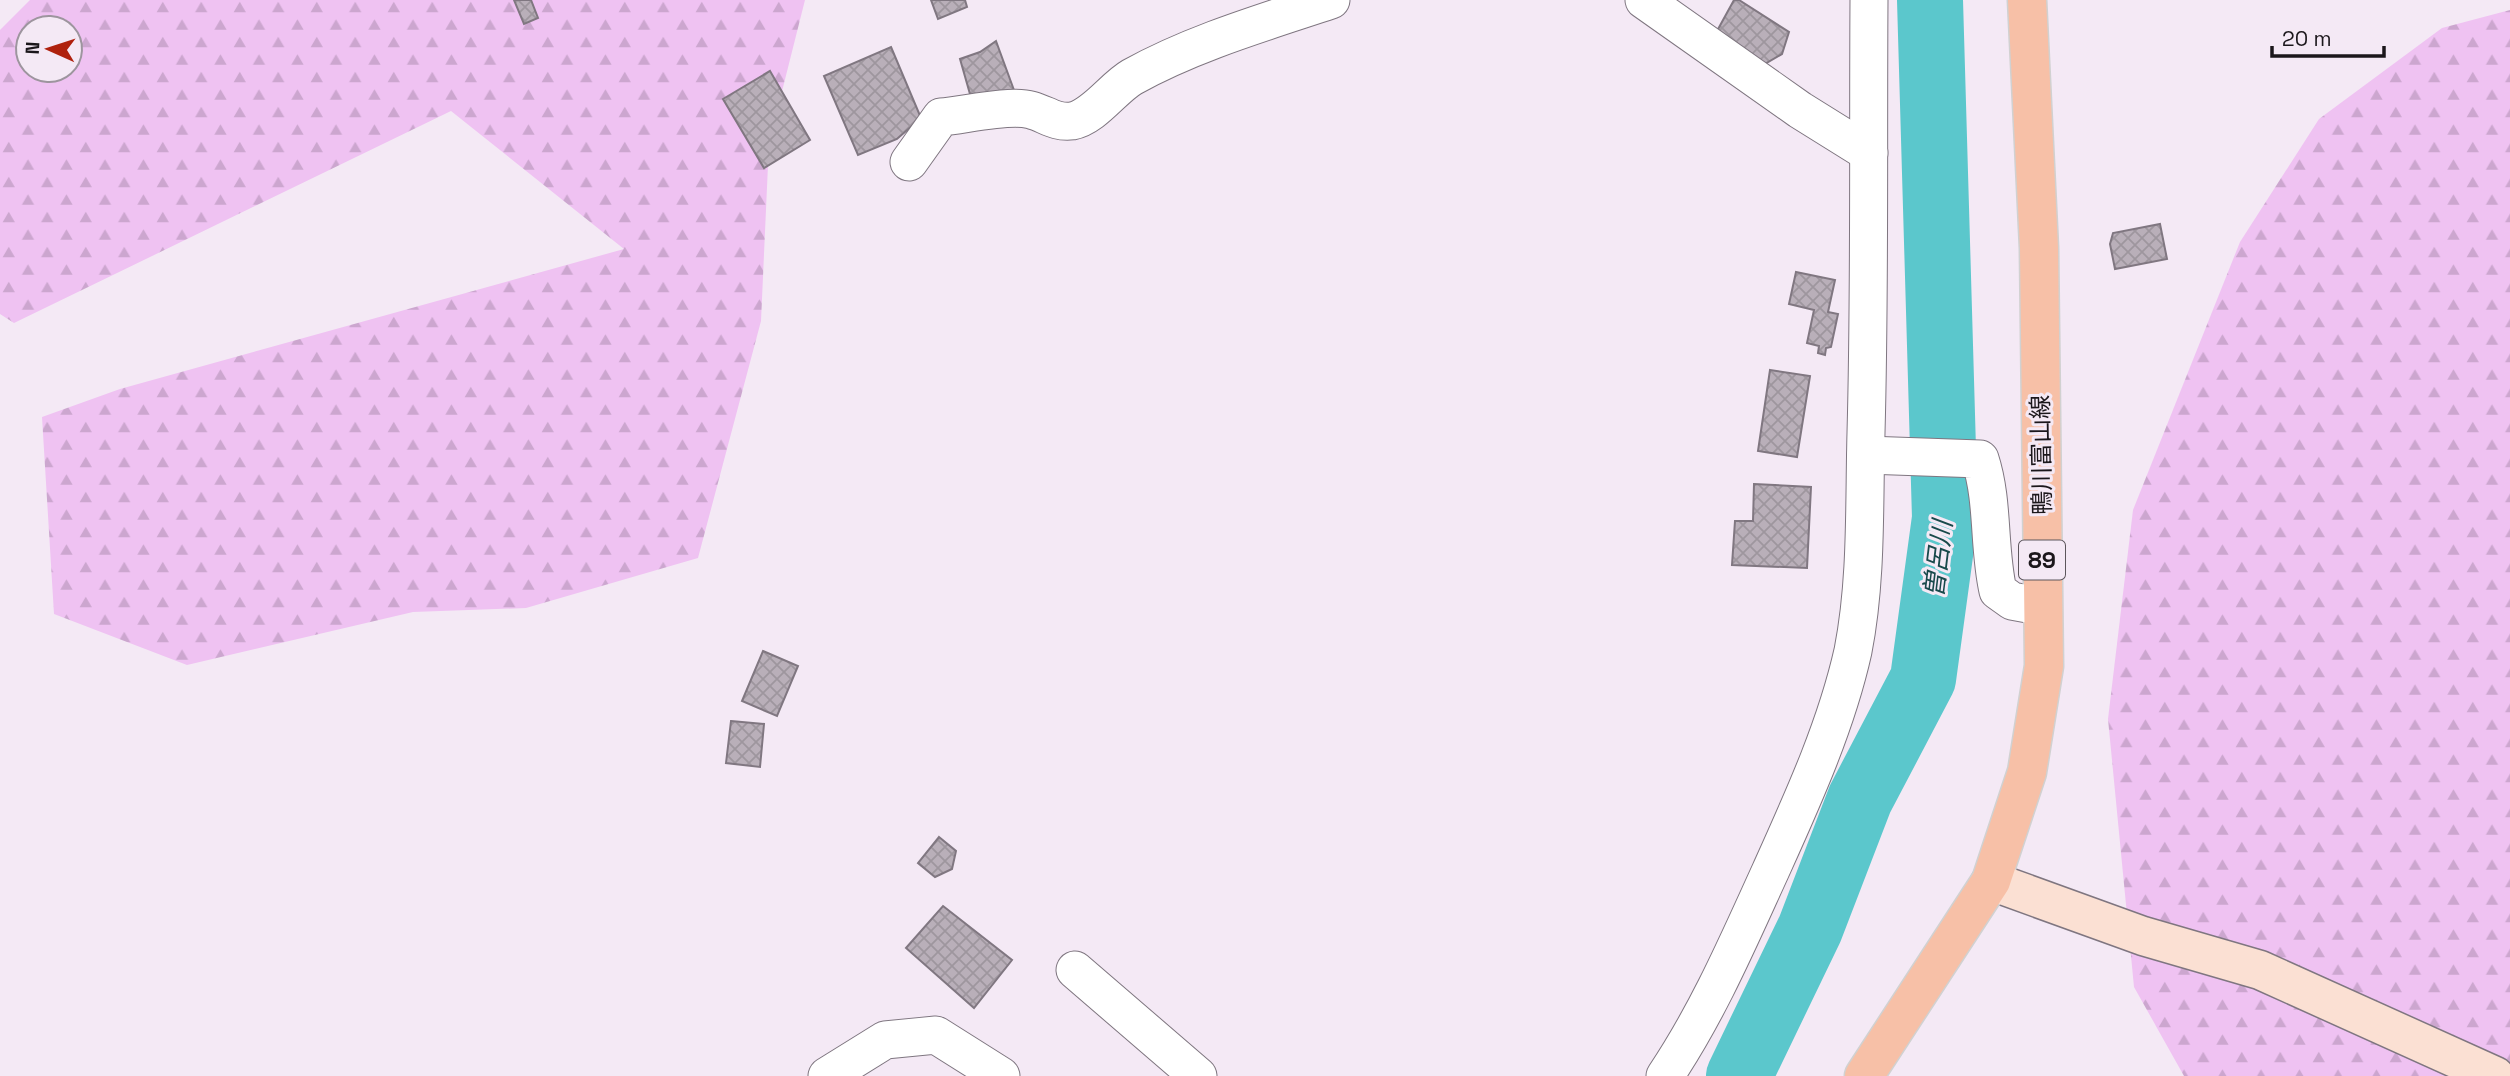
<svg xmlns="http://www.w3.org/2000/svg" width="2510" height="1076" viewBox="0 0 2510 1076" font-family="'Space Grotesk','Noto Sans JP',sans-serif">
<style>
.forest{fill:url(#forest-firs);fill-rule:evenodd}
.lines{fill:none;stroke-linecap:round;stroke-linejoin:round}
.river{stroke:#5bc7cc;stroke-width:66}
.building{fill:url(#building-cross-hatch);stroke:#807781;stroke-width:2}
.street-casing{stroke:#7f7680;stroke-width:39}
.secondary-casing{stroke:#7f7680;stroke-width:41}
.primary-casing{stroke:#d1d1d1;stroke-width:41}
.street{stroke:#fff;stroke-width:37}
.secondary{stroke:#fbe0d3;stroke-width:38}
.primary{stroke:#f7c0a7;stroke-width:38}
.labels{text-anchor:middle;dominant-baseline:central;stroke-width:6;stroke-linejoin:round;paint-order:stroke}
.shield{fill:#f4e9f5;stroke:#5c565c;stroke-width:2}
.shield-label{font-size:23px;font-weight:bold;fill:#1b171b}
.street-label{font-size:24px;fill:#1b171b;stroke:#f4e9f5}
.water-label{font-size:26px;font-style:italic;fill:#18494b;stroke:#f4e9f5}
</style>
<defs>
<pattern id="forest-firs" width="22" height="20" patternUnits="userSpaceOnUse" patternTransform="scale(1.75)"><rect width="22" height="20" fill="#efc2f2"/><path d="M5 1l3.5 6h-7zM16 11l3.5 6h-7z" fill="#cca6cf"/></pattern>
<pattern id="building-cross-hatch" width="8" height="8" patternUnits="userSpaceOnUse" patternTransform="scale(1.75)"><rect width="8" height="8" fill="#b9afb9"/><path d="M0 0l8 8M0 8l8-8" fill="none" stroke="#9e969e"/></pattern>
</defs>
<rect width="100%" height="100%" fill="#f4e9f5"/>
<g class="forest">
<path d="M30 0H805L769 143 761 321 698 558 526 608 413 612 187 665 54 614 42 417 120 389 624 249 451 111 14 323 0 314V30ZM28 28H70V70H28Z"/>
<path d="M2510 10V1076H2184L2134 987 2108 719 2133 510 2240 242 2319 119 2442 28Z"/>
</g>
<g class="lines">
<path class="river" d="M1739 1076 1810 929 1860 799 1923 679 1945 518 1930 0"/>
</g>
<g class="building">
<path d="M514 0H531L538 18 524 24Z"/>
<path d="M931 0H965L967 7 938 19Z"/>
<path d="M1734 0H1739L1789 32 1782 54 1763 65 1717 31Z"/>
<path d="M996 41 1015 93 972 101 960 59 980 52Z"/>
<path d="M891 47 921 118 897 139 858 155 824 76Z"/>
<path d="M770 71 810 140 764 168 723 99Z"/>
<path d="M2160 224 2167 259 2115 269 2110 244 2113 233Z"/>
<path d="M1796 272 1835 280 1828 312 1838 314 1831 347 1826 348 1825 355 1818 353 1819 346 1807 343 1814 310 1789 304Z"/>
<path d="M1770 370 1810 376 1797 457 1758 451Z"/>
<path d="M1754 484 1811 487 1807 568 1732 565 1735 521H1753Z"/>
<path d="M763 651 798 666 777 716 742 701Z"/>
<path d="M731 721 764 724 760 767 726 763Z"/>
<path d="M939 837 956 851 952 869 935 877 918 863Z"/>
<path d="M943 906 1012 960 974 1008 906 948Z"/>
</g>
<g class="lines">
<defs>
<g id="street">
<path d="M1644 0 1800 110 1869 153"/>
<path d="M909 162 941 117C965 115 1009 104 1031 110 1046 114 1055 123 1072 121 1094 117 1113 88 1132 77 1193 43 1265 22 1331 0"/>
<path d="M1866 455 1980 459C1994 502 1988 547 1998 591L2012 601 2043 607"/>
<path d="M1075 970 1198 1076"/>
<path d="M827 1076 885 1040 936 1035 1001 1076"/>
<path d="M1665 1076C1708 1012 1738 942 1770 872 1802 801 1836 727 1853 651 1867 580 1864 505 1866 433 1870 288 1868 144 1869 0"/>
</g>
<path id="secondary" d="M1991 881 2143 936 2260 970 2495 1076"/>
<path id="primary" d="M1864 1076 1991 881 2027 772 2044 666 2039 248 2027 0"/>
</defs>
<use href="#street" class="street-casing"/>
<use href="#secondary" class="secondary-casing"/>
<use href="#primary" class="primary-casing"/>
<use href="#street" class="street"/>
<use href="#secondary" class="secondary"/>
<use href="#primary" class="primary"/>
</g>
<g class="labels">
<rect class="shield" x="2019" y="540.5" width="46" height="39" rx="5"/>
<g class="shield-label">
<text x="2042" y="560">89</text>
</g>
<g class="street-label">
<text transform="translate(2041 455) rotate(-91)">鴨川富山線</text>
</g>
<g class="water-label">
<text transform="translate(1938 559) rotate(-83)">曽呂川</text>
</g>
</g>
<g transform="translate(49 49) rotate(273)"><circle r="33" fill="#f4e9f5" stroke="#9d959e" stroke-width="2"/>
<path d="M0-5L12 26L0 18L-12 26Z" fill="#af210d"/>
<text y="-10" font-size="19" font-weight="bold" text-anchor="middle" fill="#1b171b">N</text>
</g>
<path d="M2272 46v10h112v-10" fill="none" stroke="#1b171b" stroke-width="3.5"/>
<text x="2282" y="46" font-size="21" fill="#1b171b" stroke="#f4e9f5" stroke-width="5" paint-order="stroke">20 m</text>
</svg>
